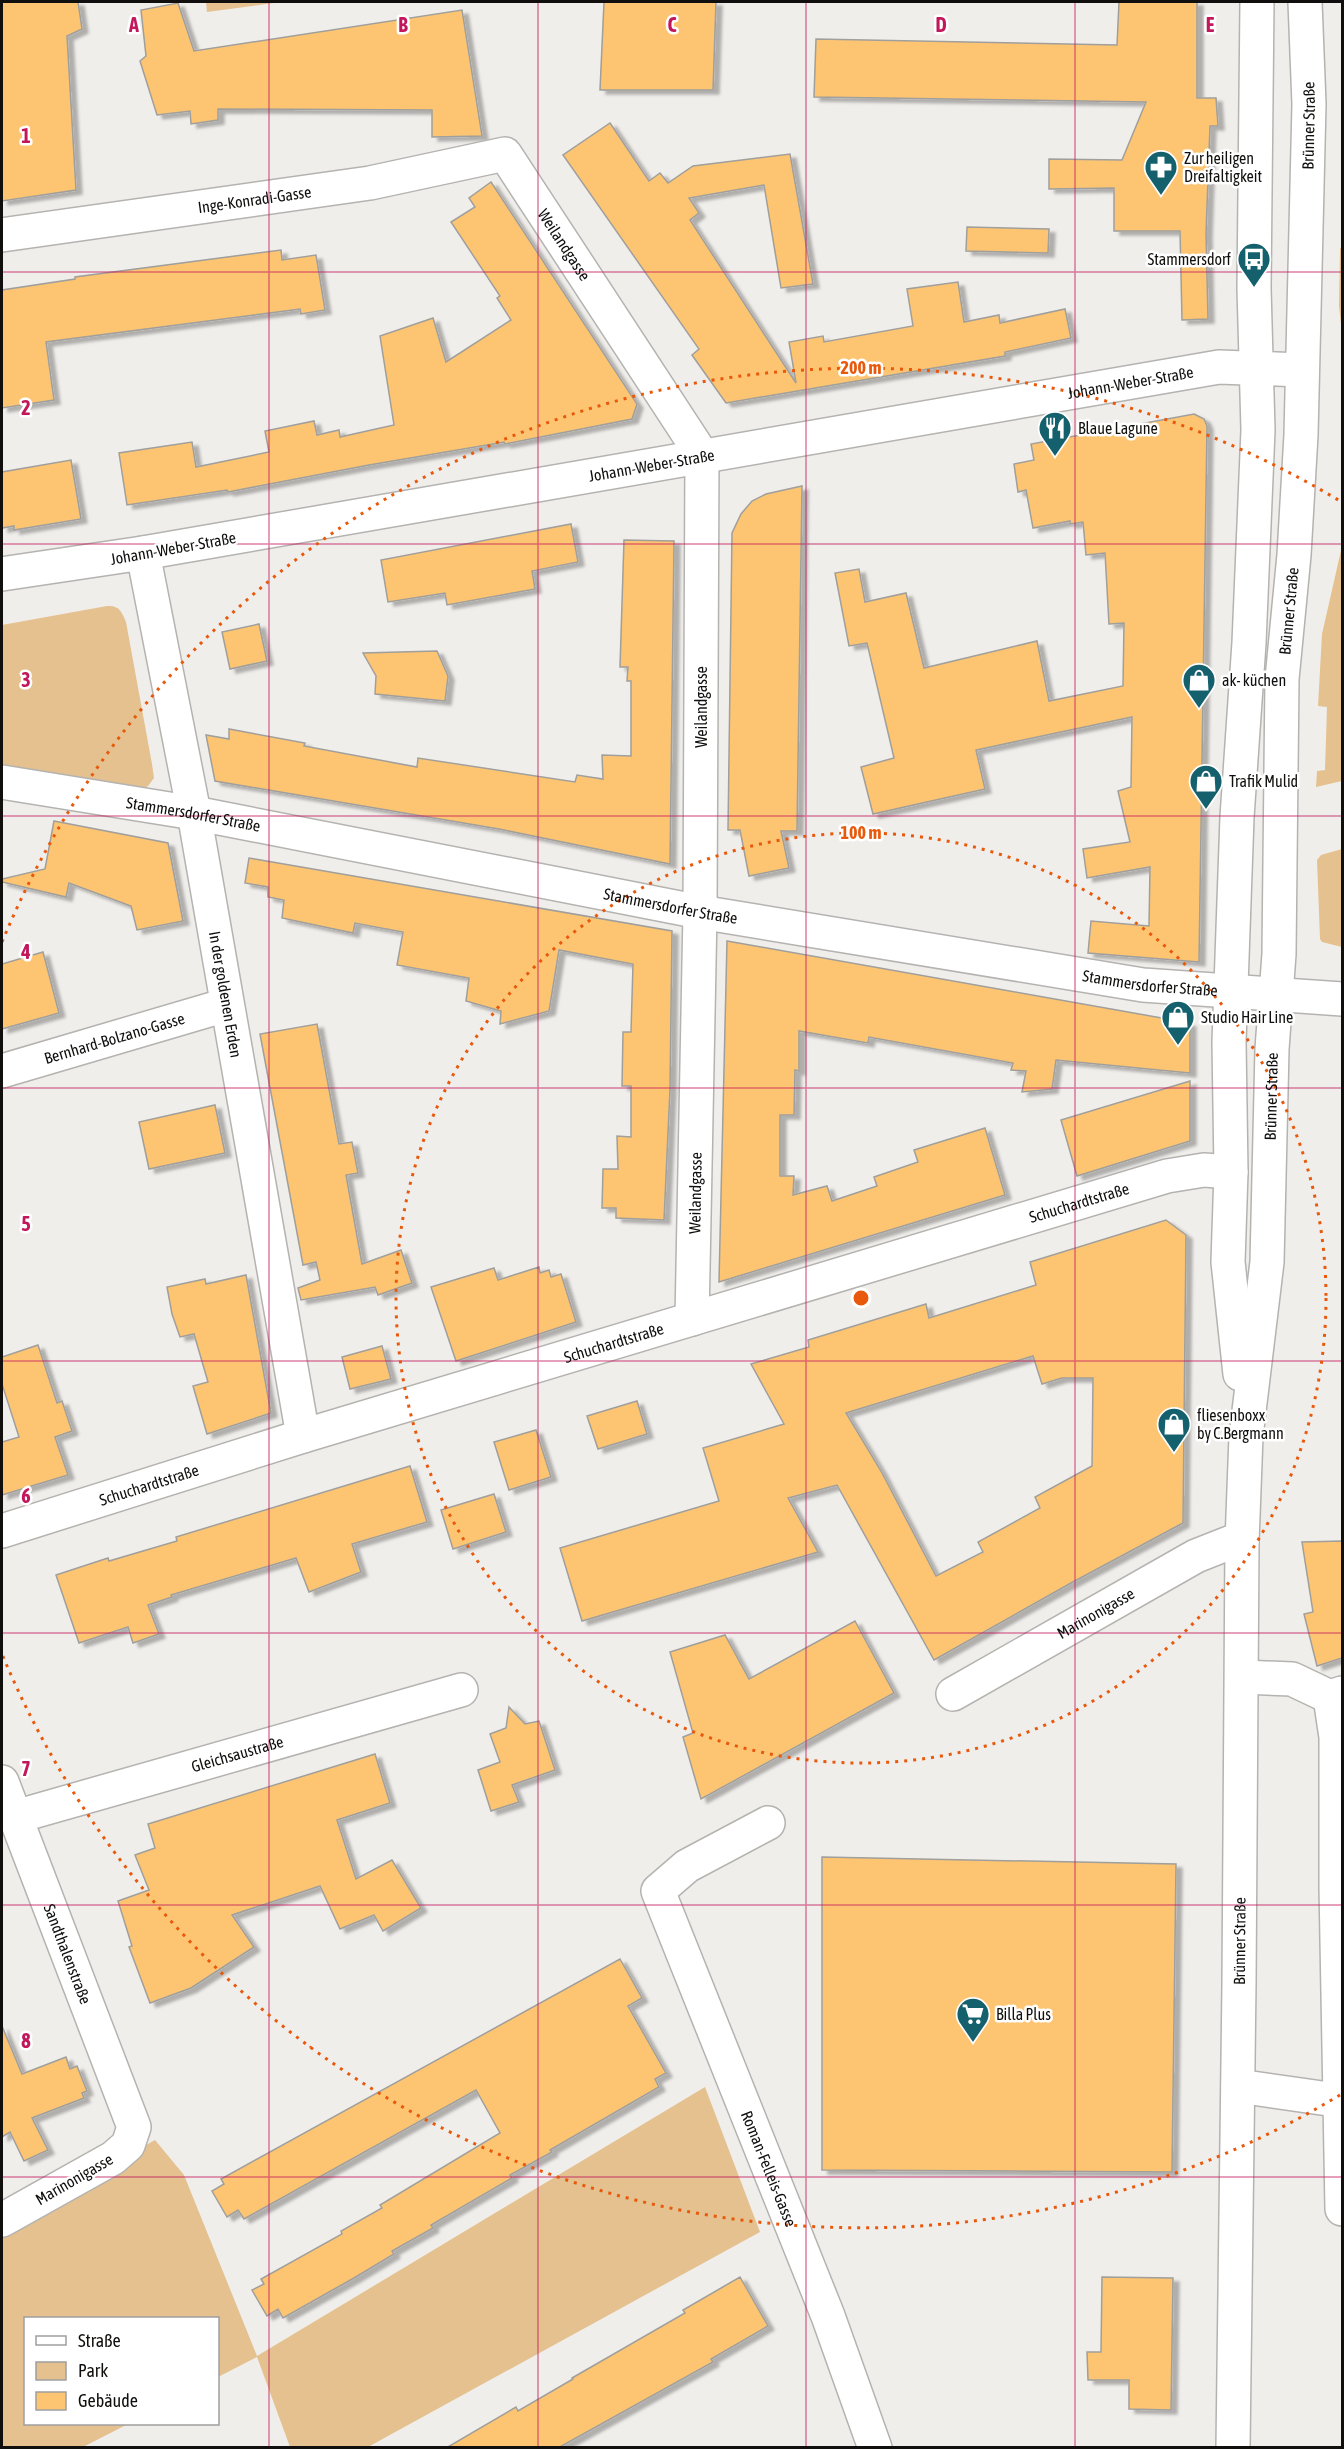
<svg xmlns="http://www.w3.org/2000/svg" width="1344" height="2449" viewBox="0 0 1344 2449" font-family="'Asap Condensed',sans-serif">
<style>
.green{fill:#e4c18f}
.building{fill:#fdc572;stroke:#a09f9c;stroke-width:1.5;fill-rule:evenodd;filter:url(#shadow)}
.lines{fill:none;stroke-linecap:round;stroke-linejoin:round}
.minor-casing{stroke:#b5b3b0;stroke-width:36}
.tertiary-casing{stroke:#b5b3b0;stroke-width:36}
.secondary-casing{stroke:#b5b3b0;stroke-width:36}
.primary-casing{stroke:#b5b3b0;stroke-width:36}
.minor{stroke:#fff;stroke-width:33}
.tertiary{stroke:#fff;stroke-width:33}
.secondary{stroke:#fff;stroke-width:33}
.primary{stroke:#fff;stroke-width:33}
.grid{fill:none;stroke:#c2185b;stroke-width:1.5;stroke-opacity:0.55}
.ring{fill:none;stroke:#e8590c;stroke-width:3;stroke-dasharray:3 6}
.labels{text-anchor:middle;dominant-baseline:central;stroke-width:5;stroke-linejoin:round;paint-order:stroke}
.street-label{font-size:16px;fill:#100f0e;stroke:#fff}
.poi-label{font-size:16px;fill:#100f0e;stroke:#fff;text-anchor:start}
.grid-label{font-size:20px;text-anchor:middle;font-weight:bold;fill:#c2185b;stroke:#fff;stroke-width:5;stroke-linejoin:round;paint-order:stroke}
.centre{fill:#e8590c;stroke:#fff;stroke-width:3}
.ring-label{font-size:18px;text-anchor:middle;font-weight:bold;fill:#e8590c;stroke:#fff;stroke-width:5;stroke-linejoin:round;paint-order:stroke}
</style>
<defs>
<filter id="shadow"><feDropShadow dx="6" dy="4" stdDeviation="1.5" flood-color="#0004"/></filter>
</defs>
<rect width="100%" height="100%" fill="#f0eeeb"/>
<g class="green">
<path d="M206 2H281L207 12Z"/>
<path d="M1340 248H1342V380V333L1339 306Z"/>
<path d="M1342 546V781L1316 787 1317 771 1325 770 1327 707 1318 706 1322 634Z"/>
<path d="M107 606C119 605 122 612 126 622L152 764 154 778 148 786 142 789 2 765V625Z"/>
<path d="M1342 849V947L1322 942 1320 939 1317 860 1321 855Z"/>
<path d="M705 2087 760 2232 368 2447H290L257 2357 218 2377V2318H26V2424H128L83 2447 2 2448V2227L155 2140 184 2175 257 2356Z"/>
</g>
<g class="building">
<path d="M2 2H78L82 29 67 36 76 190 2 201Z"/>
<path d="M604 2H716L713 90H600Z"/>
<path d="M1119 2H1197V98H1216L1218 126H1210L1206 233 1208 319 1182 320 1180 231H1114V188L1049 189V159L1122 160 1146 102 814 97 816 39 1117 45Z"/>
<path d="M178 3 194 51 462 10 482 136 432 137V110L218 109V120L191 124 190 111 157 115 140 61 146 56 141 10Z"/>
<path d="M610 123 649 181 660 173 668 183 693 166 790 154 813 284 781 288 764 185 689 198 699 213 690 220 796 383 789 342 823 336 824 342 913 326 907 289 958 282 964 322 999 315 1000 323 1065 309 1071 338 1005 352V356L726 403 692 355 699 349 563 155Z"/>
<path d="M491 182 637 404 632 419 505 444 504 442 369 465 228 492 227 490 127 505 119 453 192 442 196 467 269 452 265 431 314 421 317 435 339 430 340 437 394 425 380 336 433 318 446 362 511 320 497 298 500 296 451 222 475 207 469 198Z"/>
<path d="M967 227 1049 229 1048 253 966 251Z"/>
<path d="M281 250 282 260 316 255 325 310 301 314 300 309 46 342 54 400 2 408V290L75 279V277Z"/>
<path d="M1194 414 1204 419 1207 426 1199 962 1088 953 1091 921 1149 926 1150 867 1087 878 1083 849 1130 842 1118 791 1131 787 1132 717 976 750 985 789 873 814 861 767 894 758 867 643 849 646 835 573 859 569 865 602 906 593 924 668 1037 641 1049 701 1123 686 1124 623 1109 624 1105 553 1086 555 1083 522 1070 524V521L1033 528 1026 490 1018 492 1014 464 1034 460 1031 444Z"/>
<path d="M71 460 81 519 14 530V526L2 528V472Z"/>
<path d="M802 486 797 831H781L789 868 749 876 740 830H728L732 533 741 514 752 501 766 494Z"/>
<path d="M571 524 578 562 532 571 535 589 447 605 445 593 388 602 381 560Z"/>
<path d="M624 540 674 541 670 864 499 829 215 781 206 735 229 739V729L305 743 304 746 417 767 418 758 575 782 577 775 603 779 602 755 631 756V681H627L628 667H620Z"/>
<path d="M259 624 267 661 230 669 222 632Z"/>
<path d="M437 651 448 676 445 701 375 694 376 676 363 653Z"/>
<path d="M54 821 168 843 183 921 137 930 131 906 69 883 66 897 2 882V879L45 869Z"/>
<path d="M249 858 672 931 670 1089 664 1220 616 1218V1208H602L603 1169H618L617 1136 631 1137V1086H622L623 1032H631L633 964 559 950 549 1011 500 1024 501 1011 466 1001 469 978 397 965 403 932 355 923 353 933 282 918 284 900 268 897V887L245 883Z"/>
<path d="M727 941 1190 1023V1073L1056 1060 1052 1089 1022 1092 1026 1071 1011 1070 1013 1063 869 1037 868 1043 799 1031V1071L795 1070 794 1115H780V1176H794L793 1195 827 1186 832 1201 877 1186 874 1177 918 1162 914 1150 985 1128 1005 1195 719 1282Z"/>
<path d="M43 952 59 1013 2 1029V964Z"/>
<path d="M317 1024 339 1144 352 1142 358 1173 346 1175 362 1264 401 1250 412 1283 378 1295 375 1287 301 1300 298 1288 320 1280 316 1262 303 1265 260 1034Z"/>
<path d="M1190 1081V1141L1077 1176 1061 1120Z"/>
<path d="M215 1105 225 1153 149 1169 139 1122Z"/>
<path d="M1166 1220 1186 1235 1183 1523 1071 1583 934 1660 837 1485 788 1498 818 1552 582 1621 560 1548 719 1501 703 1448 784 1424 751 1364 809 1347 808 1340 926 1304 929 1318 1036 1285 1030 1262ZM1033 1356 1042 1384 1062 1378H1093L1092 1466 1035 1497 1040 1508 978 1542 983 1552 936 1576 881 1471 846 1413Z"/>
<path d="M539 1267 540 1273 549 1270 551 1277 561 1274 576 1322 456 1361 431 1287 494 1268 498 1280Z"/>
<path d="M246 1275 271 1413 207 1434 193 1386 208 1382 194 1334 180 1337 172 1314 167 1287 205 1279 206 1284Z"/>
<path d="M38 1345 57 1403 62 1401 72 1431 55 1437 68 1475 2 1495V1442L19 1437 2 1384V1357Z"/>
<path d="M382 1346 391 1379 350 1389 342 1357Z"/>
<path d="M637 1401 647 1434 598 1449 587 1416Z"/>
<path d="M536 1430 551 1477 509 1490 494 1442Z"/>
<path d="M410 1466 427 1522 352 1544 361 1572 309 1592 296 1558 171 1595 172 1597 148 1605 159 1634 133 1643 128 1627 79 1643 56 1575 108 1558 109 1561 177 1541 176 1537Z"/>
<path d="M494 1494 506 1532 453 1549 441 1510Z"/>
<path d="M1342 1541V1658L1317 1666 1304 1614 1313 1612 1302 1542Z"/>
<path d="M855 1621 894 1693 701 1799 683 1737 693 1733 670 1652 725 1635 749 1679Z"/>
<path d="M509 1707 525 1724 539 1721 555 1770 512 1785 519 1802 491 1811 478 1770 500 1762 490 1734 506 1728Z"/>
<path d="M375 1754 390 1803 337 1820 356 1879 392 1860 421 1908 383 1931 374 1915 340 1929 320 1886 232 1915 254 1947 191 1988 150 2003 129 1947 132 1946 118 1901 149 1890 135 1855 155 1848 148 1824Z"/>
<path d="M822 1857 1176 1864 1172 2172 822 2170Z"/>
<path d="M620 1959 642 1998 628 2006 666 2073 655 2079 659 2087 550 2150 552 2152 510 2175 512 2178 431 2225 433 2228 392 2251 394 2254 354 2278 283 2318 278 2309 267 2316 252 2290 264 2284 261 2279 342 2234 341 2231 382 2208 380 2205 500 2133 476 2090 244 2219 238 2210 227 2217 212 2191 224 2184 221 2179Z"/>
<path d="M2 2026 22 2074 66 2057 70 2069 77 2066 87 2091 82 2093 84 2098 32 2118 48 2150 24 2161 10 2132 2 2137Z"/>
<path d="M740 2277 768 2326 711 2359 713 2362 558 2448H446L516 2407 518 2411 573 2379 572 2378 685 2313 683 2310Z"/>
<path d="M1102 2277 1173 2278 1171 2410 1129 2409V2380H1088L1087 2352H1101Z"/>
</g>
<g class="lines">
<defs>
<g id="minor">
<path id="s1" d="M2 235 370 183 505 154 702 455 700 912 692 1319"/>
<path id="s2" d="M194 813 303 1436"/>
<path id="s3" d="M2 1071 226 1005"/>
<path id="s4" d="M2 1531 303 1436 1167 1176 1204 1170 1231 1172"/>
<path d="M1242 1677 1292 1679 1330 1697 1342 1693"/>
<path id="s5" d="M953 1694 1196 1556 1229 1543 1242 1542"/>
<path d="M1330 1697 1336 1737V1887L1342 2209"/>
<path id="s6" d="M2 1782 134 2127 128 2145 113 2158 2 2220"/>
<path id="s7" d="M15 1817 461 1690"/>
<path id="s8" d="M768 1823 687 1866 658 1891 828 2316 875 2448"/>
<path d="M1238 2086 1342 2101"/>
</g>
<g id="tertiary">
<path id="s9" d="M143 553 1219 367 1302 370"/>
</g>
<g id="secondary">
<path d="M2 574 143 553 194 813"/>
<path id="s10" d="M2 782 194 813 700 912 1143 985 1342 999"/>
</g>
<g id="primary">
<path d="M1240 1374 1228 1262 1231 1172 1229 1042 1237 817 1249 643 1258 430 1254 288 1257 2"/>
<path id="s11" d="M1233 2448 1239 1984 1242 1542 1246 1436 1267 1262 1272 1049 1279 954 1282 679 1294 555 1301 435 1309 104 1305 2"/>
</g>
</defs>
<use href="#minor" class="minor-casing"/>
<use href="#tertiary" class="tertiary-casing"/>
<use href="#secondary" class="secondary-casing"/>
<use href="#primary" class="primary-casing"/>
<use href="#minor" class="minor"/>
<use href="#tertiary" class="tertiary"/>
<use href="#secondary" class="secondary"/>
<use href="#primary" class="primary"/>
</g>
<path class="grid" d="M269 2V2448M538 2V2448M806 2V2448M1075 2V2448M2 272H1342M2 544H1342M2 816H1342M2 1088H1342M2 1361H1342M2 1633H1342M2 1905H1342M2 2177H1342"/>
<g class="ring">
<circle cx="861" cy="1298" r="465"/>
<path d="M1340 2095A930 930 0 0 1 2 1654M2 942A930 930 0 0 1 1340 501"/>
</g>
<defs>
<symbol id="pharmacy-pin" viewBox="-11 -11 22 30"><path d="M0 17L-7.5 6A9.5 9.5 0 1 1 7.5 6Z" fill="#15606d" stroke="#fff"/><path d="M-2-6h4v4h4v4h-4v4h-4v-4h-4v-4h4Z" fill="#fff"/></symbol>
<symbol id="bus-pin" viewBox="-11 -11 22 30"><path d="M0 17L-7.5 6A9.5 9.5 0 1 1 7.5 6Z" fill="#15606d" stroke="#fff"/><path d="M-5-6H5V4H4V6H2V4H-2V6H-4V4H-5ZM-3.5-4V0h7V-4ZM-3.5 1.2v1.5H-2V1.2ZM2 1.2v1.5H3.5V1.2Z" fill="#fff"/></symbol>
<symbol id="restaurant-pin" viewBox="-11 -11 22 30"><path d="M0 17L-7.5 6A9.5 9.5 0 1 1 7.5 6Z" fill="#15606d" stroke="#fff"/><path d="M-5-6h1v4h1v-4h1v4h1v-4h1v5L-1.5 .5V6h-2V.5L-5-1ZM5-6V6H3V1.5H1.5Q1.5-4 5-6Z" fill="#fff"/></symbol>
<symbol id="shop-pin" viewBox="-11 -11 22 30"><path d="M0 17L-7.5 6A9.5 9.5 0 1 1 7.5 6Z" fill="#15606d" stroke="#fff"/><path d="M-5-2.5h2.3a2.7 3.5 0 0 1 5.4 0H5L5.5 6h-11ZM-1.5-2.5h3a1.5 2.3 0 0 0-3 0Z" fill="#fff"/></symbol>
<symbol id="supermarket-pin" viewBox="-11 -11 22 30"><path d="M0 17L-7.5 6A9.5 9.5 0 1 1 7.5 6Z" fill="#15606d" stroke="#fff"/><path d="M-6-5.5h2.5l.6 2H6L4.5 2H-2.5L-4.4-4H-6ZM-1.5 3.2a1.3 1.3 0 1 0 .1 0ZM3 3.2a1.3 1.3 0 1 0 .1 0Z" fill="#fff"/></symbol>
</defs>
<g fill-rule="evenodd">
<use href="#pharmacy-pin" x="1142" y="148" width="38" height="52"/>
<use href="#bus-pin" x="1235" y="240" width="38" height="52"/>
<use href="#restaurant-pin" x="1036" y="409" width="38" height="52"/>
<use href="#shop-pin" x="1180" y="661" width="38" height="52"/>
<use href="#shop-pin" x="1187" y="762" width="38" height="52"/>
<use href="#shop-pin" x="1159" y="998" width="38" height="52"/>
<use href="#shop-pin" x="1155" y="1405" width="38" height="52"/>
<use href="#supermarket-pin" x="954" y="1995" width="38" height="52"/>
</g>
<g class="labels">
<g class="street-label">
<text stroke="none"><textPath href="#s11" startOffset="2325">Brünner Straße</textPath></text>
<text stroke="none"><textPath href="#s1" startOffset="255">Inge-Konradi-Gasse</textPath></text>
<text stroke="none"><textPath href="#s1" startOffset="618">Weilandgasse</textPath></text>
<text stroke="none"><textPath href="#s9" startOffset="1002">Johann-Weber-Straße</textPath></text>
<text stroke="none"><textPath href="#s9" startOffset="516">Johann-Weber-Straße</textPath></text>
<text transform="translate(173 548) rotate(-10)">Johann-Weber-Straße</text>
<text stroke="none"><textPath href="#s11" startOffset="1839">Brünner Straße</textPath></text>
<text transform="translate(701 707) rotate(-90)">Weilandgasse</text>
<text stroke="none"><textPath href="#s10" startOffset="194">Stammersdorfer Straße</textPath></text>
<text stroke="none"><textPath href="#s10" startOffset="680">Stammersdorfer Straße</textPath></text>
<text stroke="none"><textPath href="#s10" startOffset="1166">Stammersdorfer Straße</textPath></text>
<text stroke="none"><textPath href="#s2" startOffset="184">In der goldenen Erden</textPath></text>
<text stroke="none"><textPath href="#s3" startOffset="117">Bernhard-Bolzano-Gasse</textPath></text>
<text stroke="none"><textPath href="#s11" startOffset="1353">Brünner Straße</textPath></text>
<text transform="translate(695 1193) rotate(-89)">Weilandgasse</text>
<text stroke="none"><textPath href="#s4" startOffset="1126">Schuchardtstraße</textPath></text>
<text stroke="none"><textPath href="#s4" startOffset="640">Schuchardtstraße</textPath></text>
<text stroke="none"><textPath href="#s4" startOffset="154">Schuchardtstraße</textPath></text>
<text stroke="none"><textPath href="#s5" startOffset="164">Marinonigasse</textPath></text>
<text stroke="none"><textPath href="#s7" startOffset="231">Gleichsaustraße</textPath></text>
<text stroke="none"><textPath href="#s11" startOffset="507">Brünner Straße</textPath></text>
<text stroke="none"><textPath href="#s6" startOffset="184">Sandthalenstraße</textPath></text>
<text stroke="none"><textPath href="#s8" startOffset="429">Roman-Felleis-Gasse</textPath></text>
<text transform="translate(74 2179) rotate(-30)">Marinonigasse</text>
</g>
<g class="poi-label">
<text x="1184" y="158">Zur heiligen<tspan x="1184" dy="18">Dreifaltigkeit</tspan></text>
<text x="1231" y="259" text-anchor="end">Stammersdorf</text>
<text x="1078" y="428">Blaue Lagune</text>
<text x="1222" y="680">ak- küchen</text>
<text x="1229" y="781">Trafik Mulid</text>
<text x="1201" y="1017">Studio Hair Line</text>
<text x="1197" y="1415">fliesenboxx<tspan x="1197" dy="18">by C.Bergmann</tspan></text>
<text x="996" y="2014">Billa Plus</text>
</g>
</g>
<g class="grid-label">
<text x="134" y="32">A</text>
<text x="403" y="32">B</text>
<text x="672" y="32">C</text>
<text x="941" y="32">D</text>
<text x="1210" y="32">E</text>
<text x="26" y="143">1</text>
<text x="26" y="415">2</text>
<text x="26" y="687">3</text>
<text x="26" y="959">4</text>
<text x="26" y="1231">5</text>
<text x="26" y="1503">6</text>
<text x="26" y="1776">7</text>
<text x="26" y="2048">8</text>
</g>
<circle cx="861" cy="1298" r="9" class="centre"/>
<g class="ring-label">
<text x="861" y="374">200 m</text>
<text x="861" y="839">100 m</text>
</g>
<rect width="1344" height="2449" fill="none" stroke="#100f0e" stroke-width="6"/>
<rect x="24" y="2317" width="195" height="108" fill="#ffffff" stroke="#9f9f9f" stroke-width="1.5"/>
<rect x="36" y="2336" width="30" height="9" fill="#ffffff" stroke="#9f9f9f" stroke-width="1.5"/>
<text x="78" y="2347" font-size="18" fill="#100f0e">Straße</text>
<rect x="36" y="2362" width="30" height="18" fill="#e4c18f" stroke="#9f9f9f" stroke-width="1.5"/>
<text x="78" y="2377" font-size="18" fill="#100f0e">Park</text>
<rect x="36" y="2392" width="30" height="18" fill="#fdc572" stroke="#9f9f9f" stroke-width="1.5"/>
<text x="78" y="2407" font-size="18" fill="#100f0e">Gebäude</text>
</svg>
